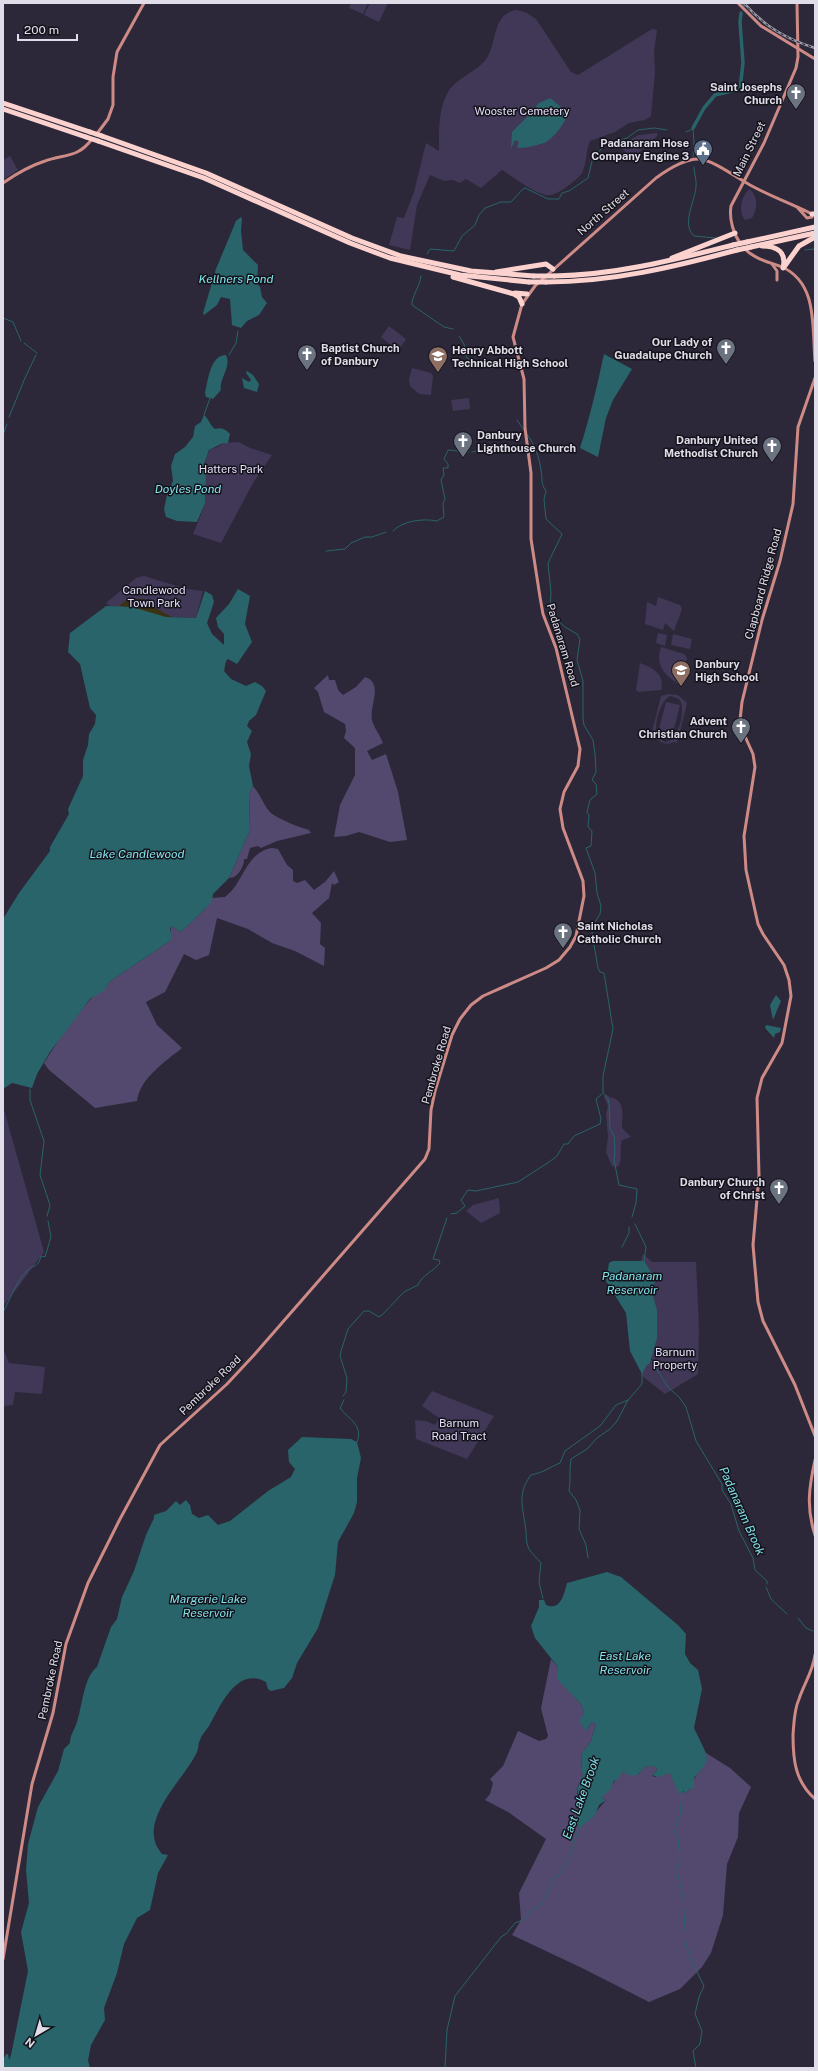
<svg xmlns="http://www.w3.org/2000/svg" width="818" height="2071" viewBox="0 0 818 2071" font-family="'Public Sans',sans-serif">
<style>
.green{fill:#403856;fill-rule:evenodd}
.forest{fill:#53496e}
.sand{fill:#3a3212}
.water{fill:#286469}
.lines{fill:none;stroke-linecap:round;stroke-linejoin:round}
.stream{stroke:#286469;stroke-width:1}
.river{stroke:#286469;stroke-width:3.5}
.secondary{stroke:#ce8b86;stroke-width:3}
.motorway{stroke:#fcd2ce;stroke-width:5}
.rail-casing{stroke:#9d9aa8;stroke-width:2.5}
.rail{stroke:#14121a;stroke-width:1;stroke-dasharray:3;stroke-linecap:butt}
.motorway-bridge{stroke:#fcd2ce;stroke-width:5}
.labels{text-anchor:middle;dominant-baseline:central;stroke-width:3;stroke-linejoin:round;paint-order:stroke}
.poi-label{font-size:11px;font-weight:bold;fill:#e0dde9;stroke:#14121a;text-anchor:end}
.park-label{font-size:11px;fill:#e6e0fb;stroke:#14121a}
.street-label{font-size:11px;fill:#e0dde9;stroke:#14121a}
.water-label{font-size:12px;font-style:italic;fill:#81e2ea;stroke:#14121a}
</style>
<rect width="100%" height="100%" fill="#2c2839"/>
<g class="green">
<path d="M351 3H368L363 14 349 8Z"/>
<path d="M370 3H388L379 22 364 15Z"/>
<path d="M517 10 527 13 536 19 571 72 578 75 652 29 657 30 654 51 655 72 651 116 645 120 629 123 615 132 590 141C585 152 588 160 582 173 579 178 572 182 568 186 563 189 557 194 551 195 537 197 514 177 502 170L481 188 466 179 460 183 453 180 444 181 430 175 417 205 410 250 389 245 397 217 404 218 414 192 426 143 439 151C439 133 438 111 447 94 456 76 481 72 489 54 496 40 494 12 517 10Z"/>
<path d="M657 133V136L632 159 619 145 639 135Z"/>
<path d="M10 156 18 170 3 180V160Z"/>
<path d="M750 189C758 197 758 209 752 218L745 220C738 212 741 195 750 189Z"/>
<path d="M389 326 406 339 398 351 381 337Z"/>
<path d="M412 368 431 373 433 376 431 395 419 394 410 386 409 379Z"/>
<path d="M469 398 470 409 453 411 451 400Z"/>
<path d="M239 442 250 448 272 455 253 483 221 543 193 534C197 524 202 514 204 504 209 486 199 462 211 449L218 447 223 443Z"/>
<path d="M144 576 187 589 203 591 196 618 166 617 110 606 106 603 136 578Z"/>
<path d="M658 597 680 605 682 609 674 631 665 623 663 630 645 624 647 602 656 606Z"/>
<path d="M658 633 667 635 665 646 656 643Z"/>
<path d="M673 634 692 639 690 649 671 645Z"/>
<path d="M661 647 684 654 687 658 680 685C664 675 655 666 661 647Z"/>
<path d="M640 663C653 668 665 674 661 690L639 692 636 690Z"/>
<path d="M669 694 678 695 687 703 677 743 674 742C663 747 660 740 651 736L661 696ZM671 696 679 699C687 708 679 741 665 742L658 738C652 729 660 699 671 696Z"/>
<path d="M666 702 680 705 672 736 658 733Z"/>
<path d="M606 1094C609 1098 613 1097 617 1100 625 1106 622 1119 622 1128L631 1137 622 1140C619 1148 623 1160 618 1167L612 1166 606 1152 608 1136 606 1114 608 1106 604 1097Z"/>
<path d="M3 1106 44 1252 3 1307Z"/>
<path d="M499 1198 500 1213 481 1223 466 1211 473 1205Z"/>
<path d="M643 1254 652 1262H696L699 1330 698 1374 665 1394 641 1375 644 1366 652 1362 650 1273 641 1260Z"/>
<path d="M3 1348 9 1363 45 1367 42 1394 15 1392 13 1405 3 1406Z"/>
<path d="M432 1391 494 1416 467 1459 416 1439 415 1420 426 1421 435 1425 439 1418 422 1406Z"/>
</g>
<g class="forest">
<path d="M328 675 329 680H335L338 690 343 695 356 687 365 677C384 683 369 706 372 720 374 728 380 735 383 743L367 751 372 760 386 754 398 792 407 840 390 842 359 832 346 836 334 837 340 805 355 775V748L344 738 346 731 345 724 324 712 318 692 314 688Z"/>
<path d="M253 786C260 794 263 803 269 811 273 817 301 828 309 830L311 833 277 841 261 848 258 846 250 848 247 859H244C244 867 238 878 229 878L250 830 249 794Z"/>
<path d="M272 848 278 849 287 865 293 870V881L297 883 305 880 314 890 325 882 334 871 339 882 334 885 332 883 329 898 312 913 321 923 320 944 325 948 324 966 295 951 272 943 248 929 217 918 209 955 196 960 184 954 165 992 146 1002 157 1025 182 1048C165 1062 140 1078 137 1101L95 1108 49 1070 44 1063C57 1042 72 1020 89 1001 96 993 105 992 109 982L170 941 171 926 181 932 204 910 212 898 225 897C229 893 233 890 236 885 246 870 252 851 272 848Z"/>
<path d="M551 1659 558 1667 570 1692 581 1704 584 1713 587 1731 591 1722 596 1724 591 1741 582 1753 581 1770 583 1775C582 1779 580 1782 578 1786 577 1793 575 1822 579 1827L589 1820 606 1800 601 1798 624 1770 639 1774C644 1765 648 1765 656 1767L657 1770 652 1775 654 1777 670 1773 681 1793 685 1791 686 1793C693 1788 692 1782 696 1776 701 1768 707 1765 706 1753L730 1768 751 1787 739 1813 738 1837 727 1864 723 1915 711 1953 702 1967 680 1989 649 2002 582 1968 512 1935 521 1920 519 1893 546 1839 508 1812 485 1800 490 1794 493 1783 490 1779 503 1766 518 1731 539 1741 546 1739 548 1736 541 1708Z"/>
</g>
<path class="sand" d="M128 599H145L157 609 172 617C161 620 134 607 119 606Z"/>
<g class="water">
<path d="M550 98 567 112C569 120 551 141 544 143 536 145 528 148 519 148L517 147 519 142 515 140 511 149 512 132 529 115 539 103Z"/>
<path d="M241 217 242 219 241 231 243 250 258 265 257 283 260 287 262 297 267 303 259 315 247 321 241 328 232 325 230 299 221 297 217 305 204 315 203 313 216 269 236 221Z"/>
<path d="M604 354 632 369 613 400 606 418 598 457 580 448C590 417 597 386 604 354Z"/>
<path d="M226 355C232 367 219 378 221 390L213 399 206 397 205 393C208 381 210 355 226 355Z"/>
<path d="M247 371 253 375 259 384 257 392 244 388 242 378 249 382 251 380 246 373Z"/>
<path d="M204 415C209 419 209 424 215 429 222 427 225 429 230 434L228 443H223L209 450 204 464 206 475 205 503 197 522 177 521 166 517 164 509 167 495 173 481 171 466 175 454 185 447 193 437 195 426 201 422Z"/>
<path d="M238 589 250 596 245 624 252 642 237 664 228 659 226 661 224 671 231 679 246 686 255 682 262 686 266 691 256 715 249 721 247 726 252 731 247 742 251 754 249 766 253 786 249 794 250 830 229 878 213 894 212 901 204 910 181 932 171 926 170 929 172 937 170 941 109 982 105 990 90 999 50 1052 37 1074 32 1088 12 1083 3 1089V919L19 893 50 851V847L69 814 68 809 83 776V760L88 745 89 734 95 724 96 715 90 708 80 664 68 652 70 633 106 606 132 607 166 617 196 618 205 591 212 595 214 602 207 623 212 634 224 645V634L218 627 216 618 229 604Z"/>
<path d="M776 995 781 1001 773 1020 770 1005Z"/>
<path d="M766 1025 781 1028 780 1032 775 1034 774 1038 765 1028Z"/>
<path d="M613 1261H644L655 1278 653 1296 657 1310V1338L650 1363 646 1366 642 1374 630 1351 626 1313 606 1281 609 1263Z"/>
<path d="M302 1437 351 1439 357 1442 361 1458 357 1478V1502L354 1513 338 1542 335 1575 318 1628 297 1663 292 1678 284 1688 271 1691 268 1689 266 1682C237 1666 221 1705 210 1724 207 1730 202 1734 200 1740 198 1743 199 1748 197 1752 185 1779 134 1822 162 1854L168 1855 158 1873 150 1910 137 1918 124 1944 117 1973 104 2008 105 2020 91 2045 88 2060 90 2068H3V2060L6 2054H8L9 2060 11 2055 28 1971 21 1932 29 1903 26 1870 28 1844 38 1807 58 1771 64 1749 70 1743C70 1736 73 1732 76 1725 82 1710 83 1677 97 1667L111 1627 117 1619 122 1597 134 1571 146 1535 154 1518V1515L166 1511 176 1501 180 1505 186 1500 190 1505 192 1514 199 1518 208 1515 218 1525 230 1521 268 1491 291 1477 295 1469 289 1462 288 1450Z"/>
<path d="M607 1572 621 1577 679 1626 686 1634 685 1654 690 1663 698 1670 702 1689 694 1728 706 1753 707 1760 704 1766 694 1778V1789L691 1788 686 1793 684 1791 679 1794 670 1773 658 1777 652 1775 657 1770 656 1767C640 1764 646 1770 635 1776L625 1774 624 1770 617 1780 614 1781 611 1787V1789L601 1798 606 1800 599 1805 595 1815 580 1828 577 1824 578 1787 583 1775 581 1770 582 1753 591 1741 596 1724 591 1722 587 1731 579 1722 584 1713 581 1704 558 1680V1667L535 1638 531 1626 539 1607V1600H544L546 1605C561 1611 564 1594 567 1583Z"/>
</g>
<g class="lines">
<g class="stream">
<path d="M693 128 694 143 693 157"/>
<path d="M686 132 693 129"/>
<path d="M694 167C694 173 697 181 696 187 695 201 681 224 694 236L716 238"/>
<path d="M805 250 815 249"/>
<path d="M427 254 430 249 454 251 462 236 475 225 479 215 485 208 501 202H511L523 189 525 188 548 199H559L562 193 569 191 588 178 592 161 604 145 627 138 638 130 654 128 667 130"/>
<path d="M421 276C420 286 411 298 412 305L444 327 453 329"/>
<path d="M3 318 13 322 21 341"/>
<path d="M459 336 464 344 467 358 473 361 477 367"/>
<path d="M24 343 37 353"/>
<path d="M229 355 236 343 238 331"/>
<path d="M204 415 210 398"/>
<path d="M9 417 25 378 36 355"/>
<path d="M517 420 524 430"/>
<path d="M527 434C535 445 539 457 541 470 543 481 540 482 546 491L544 499 546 519 562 534 548 563 551 593 550 607 553 616 565 627 577 634 580 639 577 660 583 681V718L584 725 593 740 595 754 596 772 592 780 596 784 597 794 590 800 587 812 589 815 588 827 592 831 591 846 586 848 595 873 597 893 601 906 600 914 592 927V933L598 968 600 972 604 973 613 1029 603 1076V1093L608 1099 609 1104 610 1129 614 1136 615 1153 614 1160 619 1185 637 1189 636 1203 632 1217"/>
<path d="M3 435 7 424"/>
<path d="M472 452 477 451"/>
<path d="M393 531C402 521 423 518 437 521L444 517 443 503 445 499 441 480 444 475 443 468H448V464L444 459 448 450 468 452"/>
<path d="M326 551 345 549 351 543 365 537H372L386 532"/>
<path d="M30 1089V1100L44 1141 40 1175 50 1205 47 1216"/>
<path d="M451 1214 457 1213 465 1206 461 1200 468 1190 476 1191 518 1182 549 1162 557 1156 564 1144H568L574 1136 600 1124 601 1119 596 1099 602 1094"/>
<path d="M635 1224 646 1247 644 1262"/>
<path d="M622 1247 629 1233V1227"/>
<path d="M3 1312C11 1298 16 1282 27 1271 33 1264 38 1269 41 1256L45 1257 51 1237 48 1221"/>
<path d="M650 1359 668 1387 679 1397 686 1407 696 1441 722 1484V1490L731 1504 739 1531 753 1558 755 1570 767 1581V1584"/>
<path d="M343 1396 346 1392 347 1378 340 1356 341 1351 348 1329 364 1311H369L379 1317 382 1315 404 1292 418 1285C422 1275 434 1271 440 1263L439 1260 433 1259 447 1218"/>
<path d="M344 1400 340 1408C348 1419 364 1425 357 1442"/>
<path d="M588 1558 586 1545 579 1529 580 1510 576 1500 569 1491C571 1480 569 1470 571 1459L587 1449 597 1438 610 1429 617 1421 628 1400 642 1384V1373"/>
<path d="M766 1587 771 1599 787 1614"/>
<path d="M543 1599 539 1582 541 1563C537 1558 532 1554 529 1549 525 1541 527 1533 525 1524 522 1505 518 1492 531 1475 545 1472 548 1468 560 1463L565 1451 600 1426 616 1405 628 1400"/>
<path d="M798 1618 806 1628 813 1631"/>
<path d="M682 1792 680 1814 674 1833 678 1837 680 1862 677 1870 683 1897 686 1944 690 1958 704 1986 699 1997 695 2014 702 2031 700 2044 693 2051 696 2068"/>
<path d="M445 2068 447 2030 455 1996 501 1937 506 1934 515 1923 523 1920 532 1910 542 1904 553 1878 558 1876 569 1859 579 1827"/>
</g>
<g class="river">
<path d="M744 5 746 3"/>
<path d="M693 128 704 108 715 95 740 89 743 63 740 22 741 13"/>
</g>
<g class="secondary">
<path d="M738 3 761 26 815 59"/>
<path d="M96 135 108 119 113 105V77L117 52 144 3"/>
<path d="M3 183C16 174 29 166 45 161 65 154 78 158 92 139"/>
<path d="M741 244C733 234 729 218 731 206L764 143 796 68 798 57 797 3"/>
<path d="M744 248C754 259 769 262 782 267 818 283 812 327 815 361"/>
<path d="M772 264 777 271V280"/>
<path d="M815 378 798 427 793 504 780 561 762 620 742 702 740 720 743 732 753 754 755 767 744 836 746 870 758 924 763 934 784 965 789 980 791 996 782 1043 762 1078 757 1098 759 1176 753 1245 758 1302 763 1321 795 1385 815 1436"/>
<path d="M815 1460C809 1487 806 1508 815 1535"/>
<path d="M815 1655C813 1671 804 1684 799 1699 794 1710 794 1722 793 1735 793 1760 795 1781 815 1799"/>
<path d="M3 1959 32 1784 53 1713 66 1644 88 1583 120 1519 160 1445 227 1384 254 1355 425 1159 429 1149 431 1110 435 1091 452 1035 460 1019 471 1005 483 996 546 968 559 960 570 947 576 936 584 896 583 881 563 828 560 809 564 792 578 766 580 749 556 648 543 614 540 597 531 539V473L525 428 524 379 513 337 522 304 535 286 656 178C667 170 684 159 698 159 712 159 737 178 750 185 770 196 792 204 812 214V217L807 218 797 207"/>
</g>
<g class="motorway">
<path d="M3 103 90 132"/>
<path d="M3 109 86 137"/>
<path d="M102 136 206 173 352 238 401 256 471 271 534 276"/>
<path d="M98 141 204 178 350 243 390 258 460 275 529 282"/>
<path d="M812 214H815"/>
<path d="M747 242 815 227"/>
<path d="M762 246C777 246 787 252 783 268"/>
<path d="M751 247 815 233"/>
<path d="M672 258 735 233"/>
<path d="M784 267 799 246 815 237"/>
<path d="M496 272 546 264 553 269"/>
<path d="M554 276C616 275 673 260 733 245"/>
<path d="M453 277 514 294 519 297 522 304"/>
<path d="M546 282C612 282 674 267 737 250"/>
<path d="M515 293 527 294"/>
</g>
<defs>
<path id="rail" d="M744 3C764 26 786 39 815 48"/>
</defs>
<use href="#rail" class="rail-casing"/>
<use href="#rail" class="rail"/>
<g class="motorway-bridge">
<path d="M90 132 102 136"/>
<path d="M86 137 98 141"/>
<path d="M733 245 747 242"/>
<path d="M737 250 751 247"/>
<path d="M534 276H554"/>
<path d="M529 282H546"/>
</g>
</g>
<defs>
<symbol id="church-pin" viewBox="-11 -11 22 30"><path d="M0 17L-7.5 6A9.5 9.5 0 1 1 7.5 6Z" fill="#6b7280" stroke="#14121a"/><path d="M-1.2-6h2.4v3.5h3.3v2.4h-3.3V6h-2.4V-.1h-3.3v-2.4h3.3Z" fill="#fff"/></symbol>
<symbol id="civic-pin" viewBox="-11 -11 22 30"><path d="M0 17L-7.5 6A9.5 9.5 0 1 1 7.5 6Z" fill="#5c6f8a" stroke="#14121a"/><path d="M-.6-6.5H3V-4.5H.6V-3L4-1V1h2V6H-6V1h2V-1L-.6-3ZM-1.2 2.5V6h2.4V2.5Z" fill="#fff"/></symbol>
<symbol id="school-pin" viewBox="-11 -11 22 30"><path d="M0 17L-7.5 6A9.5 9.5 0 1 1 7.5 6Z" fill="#8d6e63" stroke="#14121a"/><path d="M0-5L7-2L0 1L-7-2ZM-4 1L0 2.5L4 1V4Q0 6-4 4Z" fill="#fff"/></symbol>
</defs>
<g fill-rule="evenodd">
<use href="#church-pin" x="785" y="82" width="22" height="30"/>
<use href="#civic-pin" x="692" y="138" width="22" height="30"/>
<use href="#church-pin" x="715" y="337" width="22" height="30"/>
<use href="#church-pin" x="296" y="343" width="22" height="30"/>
<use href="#school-pin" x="427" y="345" width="22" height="30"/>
<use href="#church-pin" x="452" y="430" width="22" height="30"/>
<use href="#church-pin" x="761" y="435" width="22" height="30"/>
<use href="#school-pin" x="670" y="659" width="22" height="30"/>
<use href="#church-pin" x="730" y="716" width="22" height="30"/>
<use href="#church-pin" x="552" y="921" width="22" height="30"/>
<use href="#church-pin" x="768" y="1177" width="22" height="30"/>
</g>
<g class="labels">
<g class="poi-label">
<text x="782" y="87">Saint Josephs<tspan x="782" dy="13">Church</tspan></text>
<text x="689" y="143">Padanaram Hose<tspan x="689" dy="13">Company Engine 3</tspan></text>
<text x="712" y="342">Our Lady of<tspan x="712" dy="13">Guadalupe Church</tspan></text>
<text x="321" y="348" text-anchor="start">Baptist Church<tspan x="321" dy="13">of Danbury</tspan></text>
<text x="452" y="350" text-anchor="start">Henry Abbott<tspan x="452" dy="13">Technical High School</tspan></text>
<text x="477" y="435" text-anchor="start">Danbury<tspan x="477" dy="13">Lighthouse Church</tspan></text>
<text x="758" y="440">Danbury United<tspan x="758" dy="13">Methodist Church</tspan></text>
<text x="695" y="664" text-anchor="start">Danbury<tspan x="695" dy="13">High School</tspan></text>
<text x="727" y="721">Advent<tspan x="727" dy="13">Christian Church</tspan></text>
<text x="577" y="926" text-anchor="start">Saint Nicholas<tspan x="577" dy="13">Catholic Church</tspan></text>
<text x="765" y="1182">Danbury Church<tspan x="765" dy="13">of Christ</tspan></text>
</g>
<g class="park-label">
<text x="522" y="111">Wooster Cemetery</text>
<text x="231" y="469">Hatters Park</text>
<text x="154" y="590">Candlewood<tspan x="154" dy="13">Town Park</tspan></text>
<text x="675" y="1352">Barnum<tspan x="675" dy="13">Property</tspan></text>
<text x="459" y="1423">Barnum<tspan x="459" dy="13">Road Tract</tspan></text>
</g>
<g class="street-label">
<text transform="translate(749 149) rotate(-64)">Main Street</text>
<text transform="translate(603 212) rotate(-41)">North Street</text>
<text transform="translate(763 584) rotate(-75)">Clapboard Ridge Road</text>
<text transform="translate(563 645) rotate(73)">Padanaram Road</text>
<text transform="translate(436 1065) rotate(-74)">Pembroke Road</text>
<text transform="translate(210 1385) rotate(-44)">Pembroke Road</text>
<text transform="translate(50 1680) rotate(-78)">Pembroke Road</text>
</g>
<g class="water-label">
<text x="236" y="279">Kellners Pond</text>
<text x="188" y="489">Doyles Pond</text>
<text x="137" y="854">Lake Candlewood</text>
<text x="632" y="1276">Padanaram<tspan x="632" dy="14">Reservoir</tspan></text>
<text transform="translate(742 1511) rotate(66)">Padanaram Brook</text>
<text x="208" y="1599">Margerie Lake<tspan x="208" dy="14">Reservoir</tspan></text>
<text x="625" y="1656">East Lake<tspan x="625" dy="14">Reservoir</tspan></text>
<text transform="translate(581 1798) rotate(-70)">East Lake Brook</text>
</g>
</g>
<rect width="818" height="2071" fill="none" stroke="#e0dde9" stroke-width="8"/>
<g transform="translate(36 2035) rotate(218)" stroke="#14121a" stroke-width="3" paint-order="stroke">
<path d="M0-3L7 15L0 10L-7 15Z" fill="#e0dde9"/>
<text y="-6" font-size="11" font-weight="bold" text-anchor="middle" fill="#e0dde9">N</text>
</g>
<path d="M18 34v6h59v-6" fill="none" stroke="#e0dde9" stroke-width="2"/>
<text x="24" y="34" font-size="12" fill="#e0dde9" stroke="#14121a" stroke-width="3" paint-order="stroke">200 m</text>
</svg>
